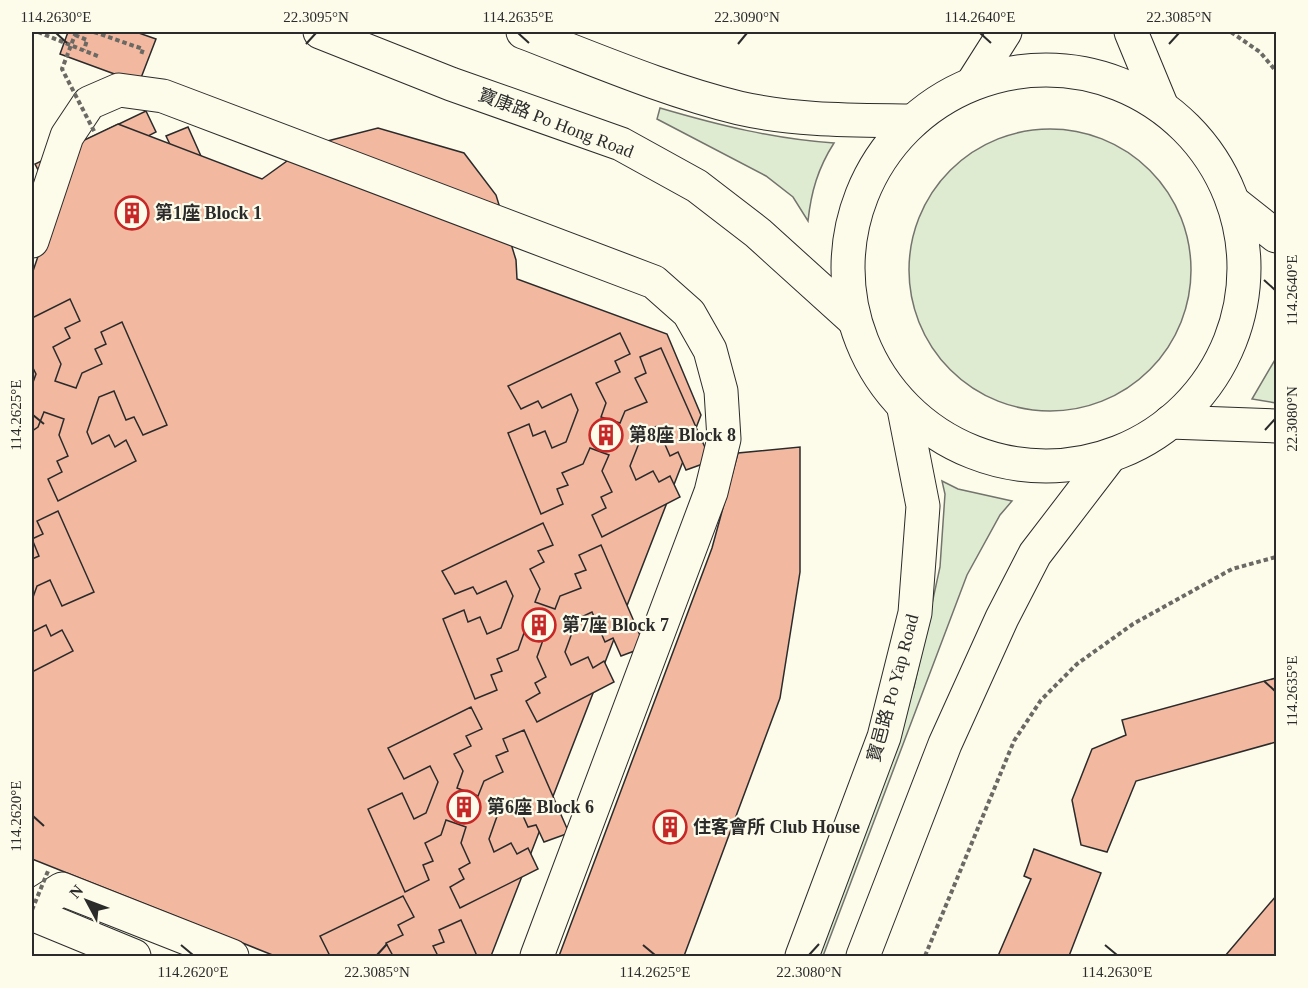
<svg xmlns="http://www.w3.org/2000/svg" width="1308" height="988" viewBox="0 0 1308 988" font-family="'Times New Roman','Noto Sans TC',serif">
<style>
.green{fill:#deebd1;stroke:#74746e;stroke-width:1.5}
.building{fill:#f2b8a0;stroke:#2b2b2b;stroke-width:1.5}
.lines{fill:none;stroke-linecap:round;stroke-linejoin:round}
.minor-casing{stroke:#2b2b2b;stroke-width:35}
.major-casing{stroke:#2b2b2b;stroke-width:35}
.path{stroke:#6a6964;stroke-width:4;stroke-dasharray:4.5 3;stroke-linecap:butt}
.minor{stroke:#fdfbea;stroke-width:33}
.major{stroke:#fdfbea;stroke-width:33}
.path-bridge{stroke:#6a6964;stroke-width:4;stroke-dasharray:4.5 3;stroke-linecap:butt}
.ticks{fill:none;stroke:#2b2b2b;stroke-width:2}
.labels{text-anchor:middle;dominant-baseline:central;stroke-width:4.5;stroke-linejoin:round;paint-order:stroke}
.street-label{font-size:18px;fill:#2b2b2b;stroke:#fdfbea}
.poi-label{font-size:18px;font-weight:bold;fill:#2b2b2b;stroke:#fdfbea;text-anchor:start}
.neatline{fill:none;stroke:#2b2b2b;stroke-width:2}
.ticks-label{font-size:15px;text-anchor:middle;fill:#2b2b2b}
</style>
<rect width="100%" height="100%" fill="#fdfbea"/>
<g class="green">
<path d="M660 108C718 125 774 139 834 143 818 168 811 192 808 221L793 197 766 176 657 119Z"/>
<circle cx="1050" cy="270" r="141"/>
<path d="M1276 358V403L1252 399Z"/>
<path d="M942 481 958 489 1012 501 1000 515 967 575 823 956H811L914 687 940 567 945 494Z"/>
</g>
<g class="building">
<path d="M68 32H136L156 39 139 83 60 54Z"/>
<path d="M146 111 156 132 142 139 147 150 122 161 132 181 128 195 147 202 152 189 173 180 162 156 173 151 166 136 188 127 238 239 213 249 205 231 196 234 184 205 169 212 157 245 163 258 179 250 185 260 196 254 207 276 129 315 118 293 132 286 127 276 139 270 129 250 135 233 116 226 110 243 89 252 94 263 84 268 90 282 67 292 34 212 56 203 60 214 72 210 79 227 93 221 105 188 98 173 69 187 65 179 47 187 35 164Z"/>
<path d="M118 124 262 179 308 146 378 128 464 153 496 195 516 260 517 279 667 334 701 415 491 956H275L32 859V274L76 144Z"/>
<path d="M70 299 80 321 65 328 70 338 53 347 61 364 55 381 76 388 82 373 102 364 95 349 106 344 101 332 122 322 167 425 143 435 134 417 126 420 114 391 99 397 87 432 92 444 109 435 115 447 126 440 136 461 58 501 48 479 62 472 57 461 68 456 59 435 64 419 44 412 38 427 32 431V385L36 374 32 366V318Z"/>
<path d="M620 333 630 354 615 361 620 372 596 383 606 403 601 417 620 423 625 411 647 402 635 378 646 373 640 357 661 348 711 461 686 470 678 452 670 456 657 426 643 433 630 466 636 480 653 471 659 482 670 476 680 497 602 537 592 515 606 508 601 497 612 492 602 471 609 455 590 448 583 464 562 473 568 485 557 489 563 504 541 514 508 433 529 424 533 436 545 431 552 448 566 442 578 410 571 394 542 408 538 401 521 409 508 386Z"/>
<path d="M800 447V572L780 698 684 956H559L712 548 738 453Z"/>
<path d="M58 511 94 592 62 606 50 580 37 586 32 600V559L39 556 32 539 43 534 37 521Z"/>
<path d="M543 523 553 545 538 551 544 562 530 569 540 589 535 602 555 609 560 596 581 588 575 574 586 570 579 555 601 545 645 647 621 656 613 638 605 642 592 612 577 619 565 652 571 665 588 657 593 668 604 661 614 682 537 722 526 701 540 693 535 683 546 677 537 657 543 640 524 633 518 650 497 659 502 671 491 675 497 690 475 699 443 619 464 610 468 622 480 617 487 634 501 628 513 596 506 581 477 594 473 587 455 594 442 571Z"/>
<path d="M46 625 51 636 62 630 73 651 32 672V632Z"/>
<path d="M1276 678V742L1136 781 1107 852 1081 845 1072 800 1092 749 1126 735 1122 720Z"/>
<path d="M471 707 482 729 466 736 471 746 454 754 463 771 457 788 478 796 484 781 503 772 496 756 508 751 503 739 524 730 569 833 544 842 536 825 528 827 515 798 501 805 489 839 494 852 511 843 517 854 528 848 538 869 460 908 450 887 464 879 459 869 470 863 461 843 466 827 446 820 441 835 425 843 433 861 423 865 429 880 405 892 368 809 402 793 414 819 426 813 438 782 430 766 404 779 388 748Z"/>
<path d="M1034 849 1101 873 1069 956H998L1031 879 1024 876Z"/>
<path d="M403 896 414 917 398 925 403 935 386 943 393 956H330L320 936Z"/>
<path d="M1276 896V956H1225Z"/>
<path d="M461 920 477 956H438L433 946 444 942 439 930Z"/>
</g>
<g class="lines">
<defs>
<g id="minor">
<path d="M1233 202 1276 236"/>
<path d="M32 241 67 136 89 103 119 90 163 96 654 282 689 313 710 350 721 391 724 439 711 492 537 956"/>
<path d="M1170 422 1276 426"/>
<path d="M32 908 62 889 232 956"/>
<path d="M32 914 134 956"/>
</g>
<g id="major">
<path d="M320 32 451 84 621 144 697 186 758 233 853 319"/>
<path d="M523 32C594 59 665 90 739 108 796 121 855 120 913 121"/>
<path d="M1131 32 1162 107"/>
<circle cx="1046" cy="268" r="198"/>
<path d="M972 84 1005 32"/>
<path d="M802 956 884 737 915 613 923 506 904 409"/>
<path d="M863 956 945 744 1002 618 1035 554 1110 456"/>
</g>
</defs>
<use href="#minor" class="minor-casing"/>
<use href="#major" class="major-casing"/>
<g class="path">
<path d="M38 32 100 57"/>
<path d="M94 32 143 49 141 55"/>
<path d="M1231 32 1260 52 1276 71"/>
<path d="M1275 32H1276"/>
<path d="M75 35 87 40 84 50"/>
<path d="M925 956 1014 741 1041 700 1077 664 1133 624 1232 569 1276 557"/>
</g>
<use href="#minor" class="minor"/>
<use href="#major" class="major"/>
<g class="path-bridge">
<path d="M76 32 62 69 95 133"/>
<path d="M32 910 48 871"/>
</g>
</g>
<path class="ticks" d="M56 33 67 43M518 33 529 43M980 33 991 43M306 44 316 33M738 44 747 33M1169 44 1179 33M1264 280 1275 290M33 415 44 424M1265 430 1275 419M1264 681 1275 691M33 816 44 826M181 945 193 955M643 945 655 955M1105 945 1117 955M377 955 387 944M809 955 819 944"/>
<defs>
<symbol id="building-ring" viewBox="-11 -11 22 22"><circle r="9.5" fill="#fdfbea" stroke="#c62828" stroke-width="1.5"/><path d="M-4-6H4V6H1V3H-1V6H-4ZM-2.5-4.3h1.7v1.8h-1.7ZM.8-4.3h1.7v1.8H.8ZM-2.5-1h1.7V.8h-1.7ZM.8-1h1.7V.8H.8Z" fill="#c62828"/></symbol>
</defs>
<g fill-rule="evenodd">
<use href="#building-ring" x="113" y="194" width="38" height="38"/>
<use href="#building-ring" x="587" y="416" width="38" height="38"/>
<use href="#building-ring" x="520" y="606" width="38" height="38"/>
<use href="#building-ring" x="445" y="788" width="38" height="38"/>
<use href="#building-ring" x="651" y="808" width="38" height="38"/>
</g>
<g class="labels">
<g class="street-label">
<text transform="translate(556 123) rotate(21)">寶康路 Po Hong Road</text>
<text transform="translate(893 688) rotate(-75)">寶邑路 Po Yap Road</text>
</g>
<g class="poi-label">
<text x="155" y="213">第1座 Block 1</text>
<text x="629" y="435">第8座 Block 8</text>
<text x="562" y="625">第7座 Block 7</text>
<text x="487" y="807">第6座 Block 6</text>
<text x="693" y="827">住客會所 Club House</text>
</g>
</g>
<rect width="1308" height="988" fill="none" stroke="#fdfbea" stroke-width="66"/>
<g transform="translate(87 901) rotate(311)" stroke="#fdfbea" stroke-width="4.5" paint-order="stroke">
<path d="M0-4.5L10 22L0 15L-10 22Z" fill="#2b2b2b"/>
<text y="-9" font-size="16" font-weight="bold" text-anchor="middle" fill="#2b2b2b">N</text>
</g>
<rect x="33" y="33" width="1242" height="922" class="neatline"/>
<g class="ticks-label">
<text x="56" y="22">114.2630°E</text>
<text x="316" y="22">22.3095°N</text>
<text x="518" y="22">114.2635°E</text>
<text x="747" y="22">22.3090°N</text>
<text x="980" y="22">114.2640°E</text>
<text x="1179" y="22">22.3085°N</text>
<text transform="translate(1292 290) rotate(-90)" y="5">114.2640°E</text>
<text transform="translate(16 415) rotate(-90)" y="5">114.2625°E</text>
<text transform="translate(1292 419) rotate(-90)" y="5">22.3080°N</text>
<text transform="translate(1292 691) rotate(-90)" y="5">114.2635°E</text>
<text transform="translate(16 816) rotate(-90)" y="5">114.2620°E</text>
<text x="193" y="977">114.2620°E</text>
<text x="377" y="977">22.3085°N</text>
<text x="655" y="977">114.2625°E</text>
<text x="809" y="977">22.3080°N</text>
<text x="1117" y="977">114.2630°E</text>
</g>
</svg>
